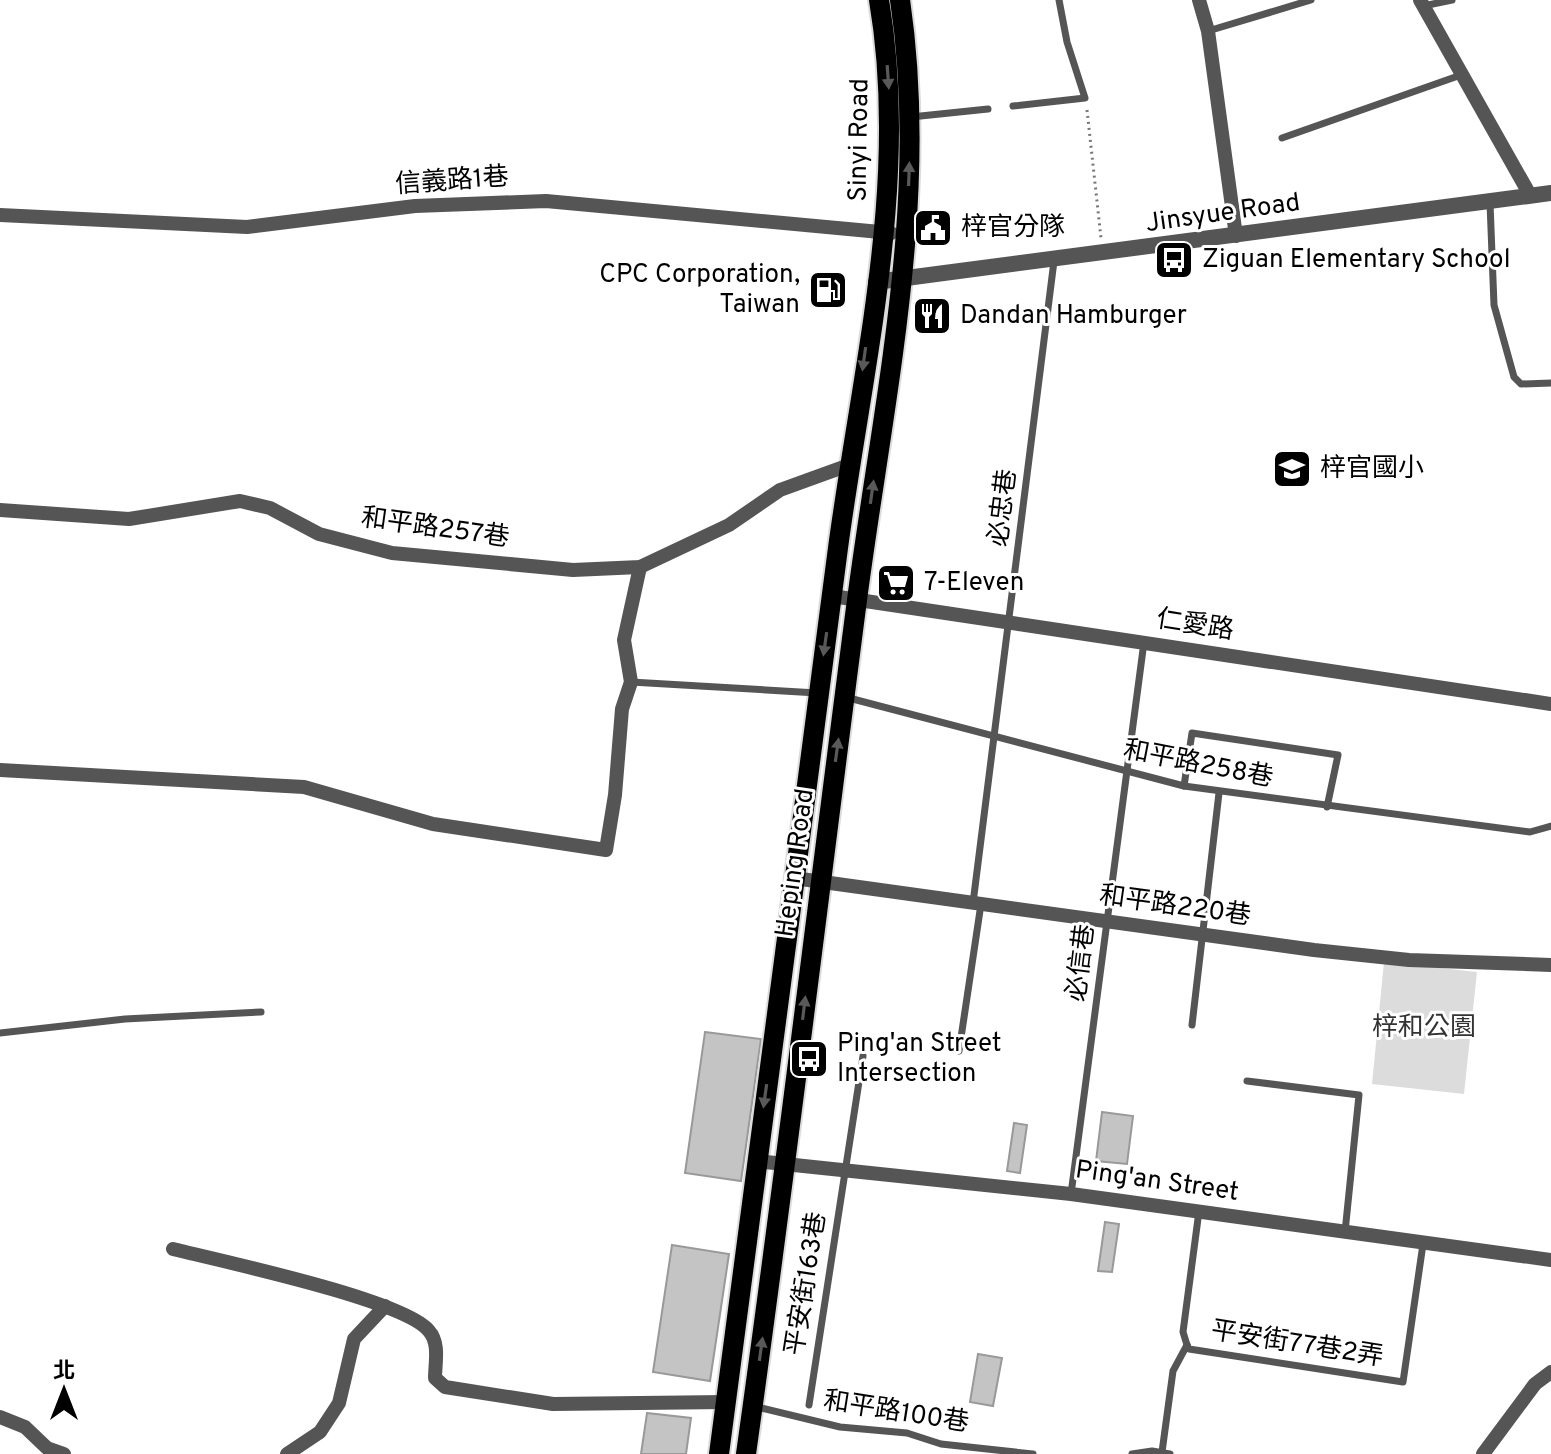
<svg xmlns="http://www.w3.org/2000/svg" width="1551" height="1454" viewBox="0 0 1551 1454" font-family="Overpass,'Noto Sans TC',sans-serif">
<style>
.green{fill:#dcdcdc}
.building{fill:#c4c4c4;stroke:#999;stroke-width:2}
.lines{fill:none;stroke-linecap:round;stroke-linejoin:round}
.primary-casing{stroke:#dbdbdb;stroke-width:24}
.path{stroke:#777;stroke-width:3;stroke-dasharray:2 4;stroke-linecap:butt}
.service{stroke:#555;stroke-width:7}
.minor{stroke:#555;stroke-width:14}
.tertiary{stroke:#555;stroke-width:16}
.primary{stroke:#000;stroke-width:20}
.oneway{fill:#595959}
.labels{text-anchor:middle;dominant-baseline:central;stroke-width:6;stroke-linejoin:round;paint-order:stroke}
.street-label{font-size:26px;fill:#000;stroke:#fff}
.poi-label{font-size:26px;fill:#000;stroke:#fff;text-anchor:start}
.park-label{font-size:26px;fill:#333;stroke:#fff}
</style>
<rect width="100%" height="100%" fill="#fff"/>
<path class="green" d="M1384 962 1477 972 1464 1094 1372 1084Z"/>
<g class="building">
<path d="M705 1032 761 1039 741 1181 685 1173Z"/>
<path d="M1102 1112 1133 1116 1127 1164 1096 1161Z"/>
<path d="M1014 1123 1027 1125 1020 1173 1007 1171Z"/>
<path d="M1105 1222 1119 1224 1112 1272 1098 1271Z"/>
<path d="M672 1245 729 1254 710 1381 653 1372Z"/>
<path d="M978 1354 1002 1358 993 1406 970 1402Z"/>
<path d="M647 1413 691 1418 686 1454H641Z"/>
</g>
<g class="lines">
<defs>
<g id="primary">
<path d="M719 1454C760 1152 798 850 838 548 862 368 910 182 879 0"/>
<path d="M746 1454C786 1170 820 884 857 600 883 401 930 201 900 0"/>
</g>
</defs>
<use href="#primary" class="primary-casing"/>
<path class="path" d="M1087 110 1101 238"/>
<g class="service">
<path d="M1423 6 1452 0"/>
<path d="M1208 31 1311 0"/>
<path d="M1013 106 1085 98 1067 42 1059 0"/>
<path d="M911 117 988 109"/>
<path d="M1282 138 1461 75"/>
<path d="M1490 203 1494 305 1514 377 1521 384 1551 383"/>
<path d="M631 682 817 693"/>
<path d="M849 698 1184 786 1530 832 1551 826"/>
<path d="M1184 786 1192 733 1338 755 1327 807"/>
<path d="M973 903 1054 261"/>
<path d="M1192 1025 1219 793"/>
<path d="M0 1033 125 1019 261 1012"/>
<path d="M959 1051 981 904"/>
<path d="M1247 1081 1359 1095 1345 1232"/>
<path d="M1071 1194 1144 642"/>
<path d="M1187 1345 1189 1349 1403 1382 1423 1244"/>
<path d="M1187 1345 1183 1332 1199 1211"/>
<path d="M809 1405 863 1056"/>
<path d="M757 1407 840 1427 907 1433 941 1444 1033 1454"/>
<path d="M1162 1452 1173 1371 1187 1345"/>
<path d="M1132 1454 1152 1451 1170 1454"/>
</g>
<g class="minor">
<path d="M1199 0 1208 31 1236 236"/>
<path d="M1420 0 1530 195"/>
<path d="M0 215 247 227 415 206 546 201 891 233"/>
<path d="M0 510 129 519 240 501 270 508 319 534 392 553 573 570 640 567 729 525 780 490 849 465"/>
<path d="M832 596 1551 704"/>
<path d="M0 770 304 787 433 824 606 850 615 795 622 709 631 682 624 640 640 567"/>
<path d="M794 878 1314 950 1409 960 1551 965"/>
<path d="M756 1161 1071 1194 1551 1260"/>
<path d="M173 1249C221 1261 405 1300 429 1331 440 1343 435 1364 435 1378L445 1387 553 1404 726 1402"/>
<path d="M0 1417 25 1427 47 1448 64 1454"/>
<path d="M287 1454 320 1432 339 1403 354 1339 385 1306"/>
<path d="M1483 1454 1535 1384 1551 1372"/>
</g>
<path class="tertiary" d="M876 282 1551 193"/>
<use href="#primary" class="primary"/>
</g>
<defs><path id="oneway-solid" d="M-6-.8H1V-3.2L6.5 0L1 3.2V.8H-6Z" transform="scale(2)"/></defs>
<g class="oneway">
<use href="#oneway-solid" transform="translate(888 77) rotate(86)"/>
<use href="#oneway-solid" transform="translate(909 174) rotate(-88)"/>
<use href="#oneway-solid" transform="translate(864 359) rotate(98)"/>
<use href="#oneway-solid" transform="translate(872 492) rotate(-82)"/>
<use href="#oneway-solid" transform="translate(825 644) rotate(98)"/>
<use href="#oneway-solid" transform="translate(837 750) rotate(-82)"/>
<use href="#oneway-solid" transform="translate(804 1008) rotate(-83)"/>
<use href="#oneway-solid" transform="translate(765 1096) rotate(98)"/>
<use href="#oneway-solid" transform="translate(761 1349) rotate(-82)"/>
</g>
<defs>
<symbol id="civic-square" viewBox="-11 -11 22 22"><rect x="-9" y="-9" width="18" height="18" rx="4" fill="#000" stroke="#fff"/><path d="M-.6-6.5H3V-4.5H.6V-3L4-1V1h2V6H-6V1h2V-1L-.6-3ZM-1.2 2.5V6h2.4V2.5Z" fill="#fff"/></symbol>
<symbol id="bus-square" viewBox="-11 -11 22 22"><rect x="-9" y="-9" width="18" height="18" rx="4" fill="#000" stroke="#fff"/><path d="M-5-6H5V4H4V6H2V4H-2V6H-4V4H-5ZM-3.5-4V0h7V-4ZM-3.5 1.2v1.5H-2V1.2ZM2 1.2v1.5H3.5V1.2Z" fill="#fff"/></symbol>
<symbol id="fuel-square" viewBox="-11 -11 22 22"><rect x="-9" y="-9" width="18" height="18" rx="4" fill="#000" stroke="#fff"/><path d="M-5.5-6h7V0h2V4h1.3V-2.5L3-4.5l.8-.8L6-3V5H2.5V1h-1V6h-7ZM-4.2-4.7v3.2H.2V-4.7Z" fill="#fff"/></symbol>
<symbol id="restaurant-square" viewBox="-11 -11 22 22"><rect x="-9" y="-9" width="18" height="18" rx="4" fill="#000" stroke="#fff"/><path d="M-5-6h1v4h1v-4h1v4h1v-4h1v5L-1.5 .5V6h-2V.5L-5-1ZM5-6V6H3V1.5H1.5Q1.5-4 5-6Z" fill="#fff"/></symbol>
<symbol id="school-square" viewBox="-11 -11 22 22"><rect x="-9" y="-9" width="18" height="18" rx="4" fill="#000" stroke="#fff"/><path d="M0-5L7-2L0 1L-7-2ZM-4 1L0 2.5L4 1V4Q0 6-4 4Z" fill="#fff"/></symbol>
<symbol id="supermarket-square" viewBox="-11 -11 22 22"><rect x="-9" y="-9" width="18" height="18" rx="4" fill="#000" stroke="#fff"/><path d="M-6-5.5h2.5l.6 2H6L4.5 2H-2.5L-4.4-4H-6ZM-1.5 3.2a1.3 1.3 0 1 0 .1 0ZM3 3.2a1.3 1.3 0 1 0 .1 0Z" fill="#fff"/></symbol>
</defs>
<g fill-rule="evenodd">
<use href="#civic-square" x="911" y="206" width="44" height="44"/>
<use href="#bus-square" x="1152" y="238" width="44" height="44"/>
<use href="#fuel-square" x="806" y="268" width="44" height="44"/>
<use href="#restaurant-square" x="910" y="294" width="44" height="44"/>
<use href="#school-square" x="1270" y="447" width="44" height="44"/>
<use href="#supermarket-square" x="874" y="561" width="44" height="44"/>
<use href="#bus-square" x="787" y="1037" width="44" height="44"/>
</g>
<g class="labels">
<g class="street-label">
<text transform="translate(860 140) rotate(-89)">Sinyi Road</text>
<text transform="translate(452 182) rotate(-4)">信義路1巷</text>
<text transform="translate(1223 214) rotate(-8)">Jinsyue Road</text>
<text transform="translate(1004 508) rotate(-83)">必忠巷</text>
<text transform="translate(435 529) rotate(8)">和平路257巷</text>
<text transform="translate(1195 626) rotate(9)">仁愛路</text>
<text transform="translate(1198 765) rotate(11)">和平路258巷</text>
<text transform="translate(796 863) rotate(-82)">Heping Road</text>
<text transform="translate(1175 907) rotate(8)">和平路220巷</text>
<text transform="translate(1082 963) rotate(-83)">必信巷</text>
<text transform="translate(1157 1182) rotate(8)">Ping'an Street</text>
<text transform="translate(807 1284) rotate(-81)">平安街163巷</text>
<text transform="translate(1297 1345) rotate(9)">平安街77巷2弄</text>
<text transform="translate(896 1413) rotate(9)">和平路100巷</text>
</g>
<g class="poi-label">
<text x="961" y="228">梓官分隊</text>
<text x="1202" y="260">Ziguan Elementary School</text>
<text x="800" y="275" text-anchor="end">CPC Corporation,<tspan x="800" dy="30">Taiwan</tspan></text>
<text x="960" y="316">Dandan Hamburger</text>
<text x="1320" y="469">梓官國小</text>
<text x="924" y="583">7-Eleven</text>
<text x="837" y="1044">Ping'an Street<tspan x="837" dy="30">Intersection</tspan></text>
</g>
<g class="park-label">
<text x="1424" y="1028">梓和公園</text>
</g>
</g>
<g transform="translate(64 1390)" stroke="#ffffff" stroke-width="6" paint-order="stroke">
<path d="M0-6L14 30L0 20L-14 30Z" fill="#000000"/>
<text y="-12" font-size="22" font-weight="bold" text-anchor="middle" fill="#000000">北</text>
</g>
</svg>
